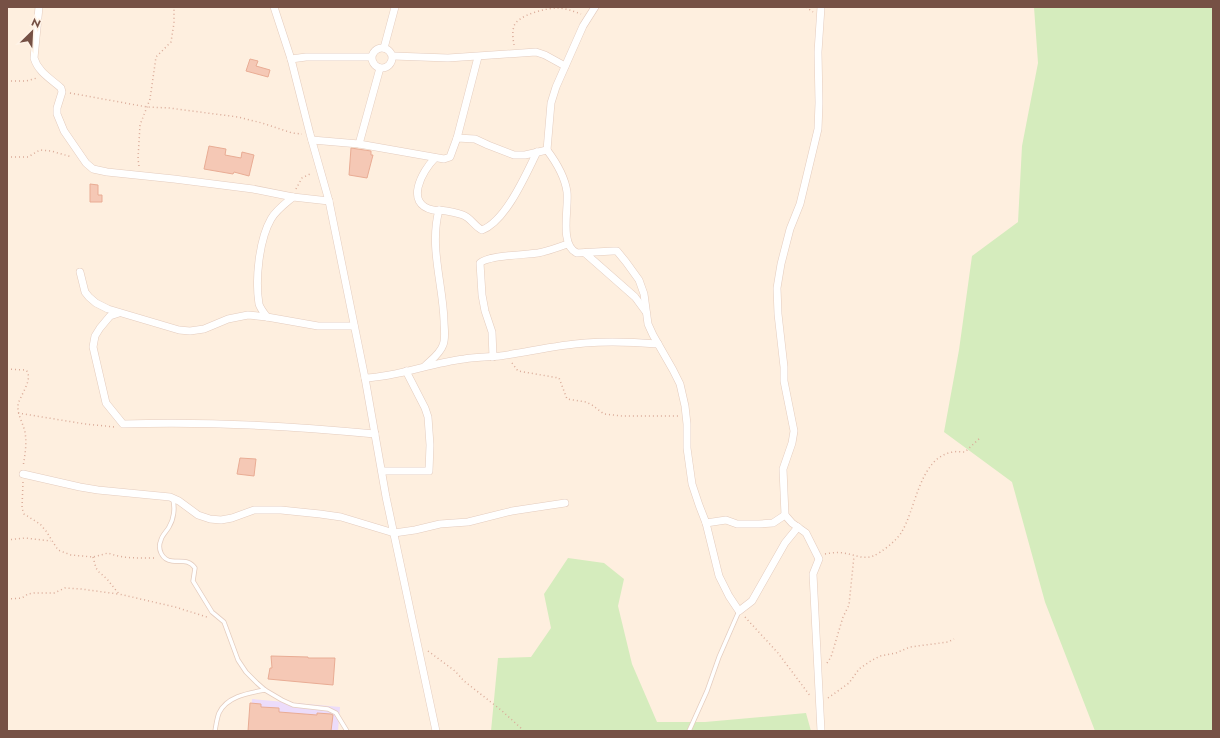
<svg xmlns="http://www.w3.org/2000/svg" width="1220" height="738" viewBox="0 0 1220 738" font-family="Jost,sans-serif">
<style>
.education{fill:#ecdcfa}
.green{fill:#d5ecbd}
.building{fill:#f5c8b5;stroke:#e9ac94}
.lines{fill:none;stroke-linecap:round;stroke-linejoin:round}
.lane-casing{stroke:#e4ccbe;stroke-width:5}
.street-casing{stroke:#e4ccbe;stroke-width:8}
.path{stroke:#daab99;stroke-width:1.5;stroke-dasharray:1 3;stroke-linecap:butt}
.lane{stroke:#fff;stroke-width:3.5}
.street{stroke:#fff;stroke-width:7}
</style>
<rect width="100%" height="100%" fill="#feefdf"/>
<path class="education" d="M252 699 340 707 338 731H249Z"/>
<g class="green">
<path d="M1034 7H1213V731H1095L1045 602 1012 482 944 432 959 350 972 256 1018 222 1022 146 1038 63Z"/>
<path d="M568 558 604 563 624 579 618 606 632 664 657 722H705L806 713 811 731H491L498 658 531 657 551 628 544 594Z"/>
</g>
<g class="building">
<path d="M250 59 258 61 256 66 270 70 268 77 246 71Z"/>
<path d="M209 146 226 149 225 155 241 158 242 152 254 155 249 176 234 172 233 174 204 169Z"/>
<path d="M351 148 371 151V155H373L367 178 349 175Z"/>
<path d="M90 184 98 185V195H102V202H90Z"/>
<path d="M240 458 256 459 254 476 237 474Z"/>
<path d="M271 656 308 657V658H335L333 685 268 679 270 668H272Z"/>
<path d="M250 703 261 704V707L279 708V712L317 715V713L331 714 333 715 331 731H248Z"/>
</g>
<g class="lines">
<defs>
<g id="lane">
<path d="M173 500C175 508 174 519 169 527 167 531 162 535 161 540 157 549 162 560 172 561 181 562 189 559 195 568L193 581 212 612 224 622 238 660 246 672 257 683 265 690 282 700 293 705 328 709 336 713 347 731"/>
<path d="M215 731C216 725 217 718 219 713 227 696 249 693 265 690"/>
<path d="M689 731 707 691 719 657 739 611"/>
</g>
<g id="street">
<path d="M39 7 34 58C38 72 51 79 61 88L62 92 57 108V114L64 131 86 163 93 169 107 172 174 179 253 189 293 197 329 201"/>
<path d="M274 7 291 59 310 134 329 201 365 378 386 497 436 731"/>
<circle cx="382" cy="58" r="10"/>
<path d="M384 48 395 7"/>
<path d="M393 56 448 58 536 52 545 55 565 66"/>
<path d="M291 59 306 57H371"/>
<path d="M457 138 478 57"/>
<path d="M312 140 359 144 444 159 450 157 457 138 475 139 488 145 514 155H525L547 150C556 162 565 177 567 192 569 208 559 245 577 253L613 251H617L626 262 639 280 644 294 648 324 653 335 673 370 680 384 685 406 687 424V448L692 484 699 505 706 523 719 576 729 596 739 611 752 601 785 543 798 527"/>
<path d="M359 144 380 68"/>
<path d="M547 150 551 103 556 87 583 26 595 7"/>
<path d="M435 158C422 171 404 204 433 210 434 211 437 210 439 210 447 211 455 212 463 215 471 218 474 226 482 230 506 221 526 174 537 152"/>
<path d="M585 253 635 297 646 312"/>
<path d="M80 272 85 292 89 297 96 303 108 309 179 330 190 331 204 329 228 319 248 315 267 317 318 326H354"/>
<path d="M119 313 110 316 100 328 95 336 93 347 106 403 123 424C206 421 292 426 375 434"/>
<path d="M267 317C264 313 260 308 259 304 255 280 259 240 271 219 276 210 286 203 293 197"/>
<path d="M493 357 492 332 485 311 482 295 480 263C489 255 525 255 538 253 549 251 558 247 568 244"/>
<path d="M425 366C431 360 440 354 443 345 446 338 444 328 444 321 443 284 429 247 439 210"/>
<path d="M365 378C398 377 430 363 464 359 476 357 488 357 500 356 528 352 557 345 585 343 609 341 634 342 658 344"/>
<path d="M382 471H429L430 445 428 417 425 408 406 371"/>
<path d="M23 474 80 487 98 490 170 497 179 501 198 515 210 519 221 520 232 518 254 510H281L320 514 341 517 394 533 415 530 440 524 468 522 512 511 565 503"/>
<path d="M706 523 726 520 737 524H759L773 523 785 515"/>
<path d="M821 731 813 574 819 559 806 533 792 523 785 515 783 469 792 443 794 431 784 381V367L778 314 777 288 781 264 790 229 800 204 818 129 819 103 818 52 821 7"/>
</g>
</defs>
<use href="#lane" class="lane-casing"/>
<use href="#street" class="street-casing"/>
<g class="path">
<path d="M806 7 813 12"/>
<path d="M514 45C513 39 512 32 514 26 518 15 546 8 557 8 565 8 573 11 581 14"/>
<path d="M7 81H26L37 78"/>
<path d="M70 93 147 107 169 108 238 117 262 123 292 133 302 134"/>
<path d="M7 157H28L40 150 51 151 72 157"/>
<path d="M139 166 138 159 140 125 150 99 156 57 171 42 174 23V7"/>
<path d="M296 189 302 178 312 173"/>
<path d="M512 363 518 371 559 378 567 399 586 402 592 405 604 414 622 416H678"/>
<path d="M7 369 26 370C34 379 20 395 18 405 17 414 23 423 25 432 27 445 25 454 23 467"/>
<path d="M18 413 85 424 115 427"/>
<path d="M23 482 22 508 24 514 40 524 46 531 58 550 71 555 93 557 108 553C123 559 140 558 157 558"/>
<path d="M7 540 25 538 51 541"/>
<path d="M825 554C831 553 837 552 843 553 854 554 862 560 873 556 881 553 896 541 901 533 916 510 919 457 953 452 957 451 961 452 965 452L981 437"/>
<path d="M93 557 96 568 99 572 107 579 119 594 175 607 207 617"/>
<path d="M7 599 22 598 28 594 34 593H54L65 588 81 589 118 594"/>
<path d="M745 617 778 653 811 697"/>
<path d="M428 651 455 671 464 681 501 710 522 729V731"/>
<path d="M827 663 831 657 843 617 849 605 854 556"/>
<path d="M828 698 849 683 859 669 869 662 880 656 896 653 910 647 948 642 954 639"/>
</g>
<use href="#lane" class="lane"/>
<use href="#street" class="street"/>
</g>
<rect width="1220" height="738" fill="none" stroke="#765145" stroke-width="16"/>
<g transform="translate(32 32) rotate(24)" stroke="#fff3e7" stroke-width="3" paint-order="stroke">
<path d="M0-3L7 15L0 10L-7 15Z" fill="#765145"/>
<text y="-6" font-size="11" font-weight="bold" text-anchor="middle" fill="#765145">N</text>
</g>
</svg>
